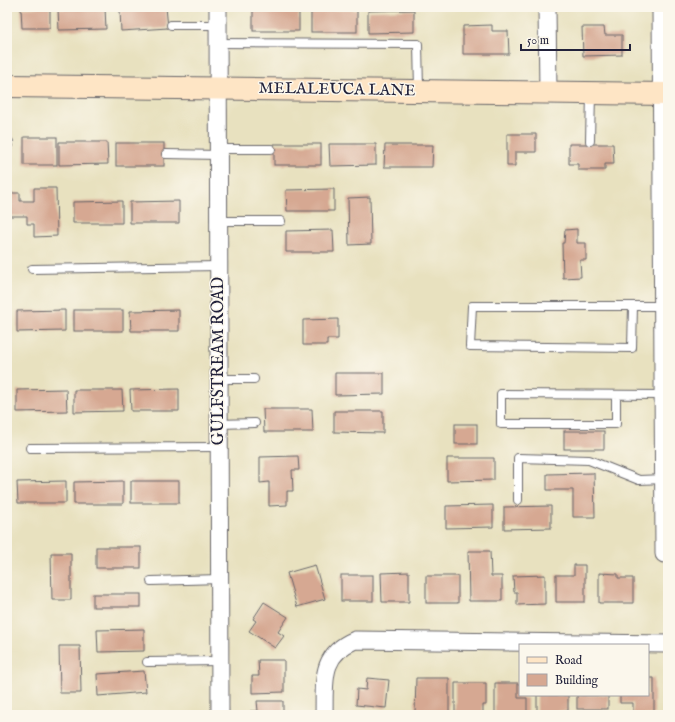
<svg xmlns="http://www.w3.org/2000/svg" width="675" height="722" viewBox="0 0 675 722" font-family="'IM FELL English',serif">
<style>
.building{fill:#d6a892}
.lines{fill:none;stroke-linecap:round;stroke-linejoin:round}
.lane-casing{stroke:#676569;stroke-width:10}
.street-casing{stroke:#676569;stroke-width:19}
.secondary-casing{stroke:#676569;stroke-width:24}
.lane{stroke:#fff;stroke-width:8}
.street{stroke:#fff;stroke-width:17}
.secondary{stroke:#fee5c5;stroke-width:22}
.labels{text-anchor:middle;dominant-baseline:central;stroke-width:3;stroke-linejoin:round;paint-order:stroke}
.street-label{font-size:16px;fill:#22223b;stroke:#fbf7ec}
</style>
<rect width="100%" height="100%" fill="#fbf7ec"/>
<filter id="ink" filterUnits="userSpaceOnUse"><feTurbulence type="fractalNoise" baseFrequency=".025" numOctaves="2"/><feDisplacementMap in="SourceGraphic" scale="8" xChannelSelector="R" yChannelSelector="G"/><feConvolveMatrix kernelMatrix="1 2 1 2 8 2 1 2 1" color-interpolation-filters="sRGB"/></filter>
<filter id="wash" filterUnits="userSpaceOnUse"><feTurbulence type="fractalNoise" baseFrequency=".012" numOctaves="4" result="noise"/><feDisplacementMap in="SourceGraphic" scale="16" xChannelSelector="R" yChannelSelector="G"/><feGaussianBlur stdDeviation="0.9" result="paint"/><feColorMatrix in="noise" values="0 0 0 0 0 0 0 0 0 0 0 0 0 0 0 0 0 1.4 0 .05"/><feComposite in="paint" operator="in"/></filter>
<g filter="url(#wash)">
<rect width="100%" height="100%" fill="#e8e1bf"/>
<g id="blocks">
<g class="building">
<path d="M50 7V28H22L21 8Z"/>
<path d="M166 7 168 28 121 31 120 10Z"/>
<path d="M105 8 106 29 59 30 58 9Z"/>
<rect x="253" y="10" width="46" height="21"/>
<rect x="311" y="10" width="46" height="22"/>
<path d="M414 10V32L368 33V11Z"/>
<path d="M492 25V31H508L509 54H463V26Z"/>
<path d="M582 27H604L605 35H622V55L583 56Z"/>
<path d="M507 134H536V152H515V166H507Z"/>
<rect x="24" y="137" width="33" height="28"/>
<path d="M59 142H107L108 164 59 165Z"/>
<rect x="116" y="143" width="48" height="23"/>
<rect x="274" y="144" width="47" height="21"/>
<path d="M329 144H376V165L330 166Z"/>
<path d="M569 144H613L614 164H605V170H578V164H569Z"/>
<path d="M385 145H433L432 167H384Z"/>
<path d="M34 188H56L57 236 34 237V224H27V216H7V193H20V201H34Z"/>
<path d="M334 189V211H287L286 190Z"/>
<path d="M370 197 371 244 349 245 348 198Z"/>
<path d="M122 201V223H73V202Z"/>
<path d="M179 201V223H130V202Z"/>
<path d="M577 229V243H586V260H580L581 277 563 278 562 243H564L565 230Z"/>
<path d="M333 230 334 252H286V231Z"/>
<path d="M65 310V331L17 332V311Z"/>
<rect x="74" y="310" width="49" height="21"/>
<path d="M179 310V331H131L130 311Z"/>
<path d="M338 319V339H327V345H303V320Z"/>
<path d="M335 373H384V394L335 395Z"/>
<path d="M66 389 67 411 17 412V390Z"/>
<path d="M179 389V411H131L130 390Z"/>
<path d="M74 390H122L123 411 74 412Z"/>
<path d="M263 409H312L313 432H264Z"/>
<path d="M334 411H383V433L334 432Z"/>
<rect x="455" y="424" width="22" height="20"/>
<rect x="564" y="431" width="40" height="18"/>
<path d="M298 456 299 470H292L293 491H287V505L269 506V482L260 483V457Z"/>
<path d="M447 458H494V480L447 481Z"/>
<path d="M594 473 595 517H573V490H547V474Z"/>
<path d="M66 481V503H18L17 482Z"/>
<path d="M123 481V504H74V482Z"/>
<rect x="131" y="481" width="48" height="22"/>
<path d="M493 505V527L446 528V506Z"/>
<path d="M551 506V528L504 529V507Z"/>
<rect x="96" y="547" width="45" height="21"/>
<path d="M468 551H490L491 576H502V601H469Z"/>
<path d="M51 553H71V600H52Z"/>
<path d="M315 565 325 599 297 607 287 573Z"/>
<path d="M574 565H585V602H556V575H574Z"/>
<path d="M409 572V602H382L381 573Z"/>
<path d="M599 573 618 574V578H633V603H599Z"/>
<rect x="341" y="575" width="32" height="26"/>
<path d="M545 575V604L517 605V592H514L513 576Z"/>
<rect x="426" y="576" width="32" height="27"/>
<rect x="93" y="594" width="48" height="13"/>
<path d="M264 602 288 617 278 632 284 636 275 648 249 631 256 621 253 619Z"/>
<path d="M144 629V651L98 652 97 630Z"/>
<path d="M59 646H80L81 693H60Z"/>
<path d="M258 660H284V692L252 693V676H259Z"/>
<path d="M144 671 146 692 98 696 97 674Z"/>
<path d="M367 678 389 680 386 708 356 705 357 689 366 690Z"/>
<path d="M416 678H449V714L415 713Z"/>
<path d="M648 678H654V715H633V703H620V695H648Z"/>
<path d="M455 683H486V705H483V715L455 713Z"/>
<path d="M495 683H518V698H527V715H495Z"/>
<rect x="537" y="695" width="31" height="16"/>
<rect x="577" y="695" width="31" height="14"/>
<path d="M257 701H283V715H250V711H258Z"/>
</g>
</g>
</g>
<g filter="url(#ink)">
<use href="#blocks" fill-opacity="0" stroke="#676569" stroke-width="1"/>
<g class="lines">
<defs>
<g id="lane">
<path d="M171 25H218"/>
<path d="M218 43 418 44 419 90"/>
<path d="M590 141 591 93"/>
<path d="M7 149 9 142"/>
<path d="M219 149H271"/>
<path d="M166 154 219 155"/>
<path d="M219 221H281"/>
<path d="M32 269 219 266"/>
<path d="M633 306 632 348 470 346 472 306H663"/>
<path d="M219 379H254"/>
<path d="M616 395V424H501V394L663 395"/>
<path d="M219 424 255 423"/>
<path d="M30 448 219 447"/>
<path d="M518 500V458L589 460 639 480 664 479"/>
<path d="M151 581 220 579"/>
<path d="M147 662 220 661"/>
</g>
<g id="street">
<path d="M218 7 220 715"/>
<path d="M547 7 548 92"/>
<path d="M661 7 664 554"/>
<path d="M324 715C325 682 319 655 355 640L668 644"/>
</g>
<path id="secondary" d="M7 86 668 94"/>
</defs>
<use href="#lane" class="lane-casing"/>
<use href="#street" class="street-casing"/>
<use href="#secondary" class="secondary-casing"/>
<use href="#lane" class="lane"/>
<use href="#street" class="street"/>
<use href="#secondary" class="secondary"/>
</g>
</g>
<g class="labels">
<g class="street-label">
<text transform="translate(337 90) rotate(1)">MELALEUCA LANE</text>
<text transform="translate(219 361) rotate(-90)">GULFSTREAM ROAD</text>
</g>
</g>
<rect width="675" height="722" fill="none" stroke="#fbf7ec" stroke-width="24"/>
<rect x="519" y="644" width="130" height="52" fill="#fbf7ec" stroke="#a4a2a5"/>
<rect x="527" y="657" width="20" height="6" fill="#fee5c5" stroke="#a4a2a5"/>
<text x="555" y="664" font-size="12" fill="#22223b">Road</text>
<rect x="527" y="674" width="20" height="12" fill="#d6a892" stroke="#a4a2a5"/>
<text x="555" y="684" font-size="12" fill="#22223b">Building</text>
<path d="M521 44v6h109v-6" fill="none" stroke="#22223b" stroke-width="2"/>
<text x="527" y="44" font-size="12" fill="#22223b" stroke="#fbf7ec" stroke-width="3" paint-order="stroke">50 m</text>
</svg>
